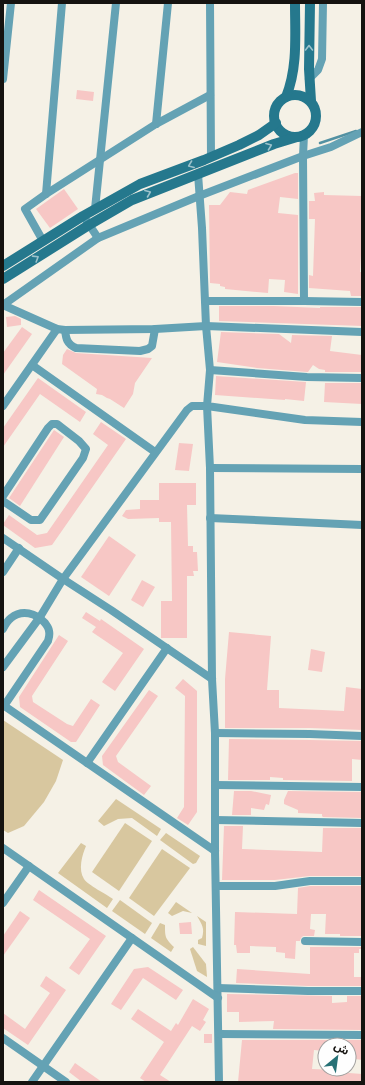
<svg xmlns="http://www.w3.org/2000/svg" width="365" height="1085" viewBox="0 0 365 1085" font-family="'Fira Sans','Noto Sans Arabic',sans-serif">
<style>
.green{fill:#d8c79f}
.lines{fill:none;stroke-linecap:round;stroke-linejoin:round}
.stream{stroke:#5391a2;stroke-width:2.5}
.building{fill:#f7c7c5}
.minor{stroke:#64a2b4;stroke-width:8}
.secondary{stroke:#25788d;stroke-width:10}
.oneway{stroke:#9cc2cb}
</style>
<rect width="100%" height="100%" fill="#f5f1e6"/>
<g class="green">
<path d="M3 720 63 760 56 781 44 802 24 826 8 833 3 830Z"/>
<path d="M116 799 161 829 157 836 132 818 118 819 104 826 98 821Z"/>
<path d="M125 823 152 841 119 891 92 872Z"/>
<path d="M166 833 200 856 196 863 193 864 160 840Z"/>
<path d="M81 843 86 846C82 855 78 870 84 879 88 885 106 894 113 899L107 908 58 873Z"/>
<path d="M162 849 190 868 154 916 129 898Z"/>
<path d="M120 900 152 923 145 934 112 911Z"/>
<path d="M176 902 192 913 183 911 172 916 168 913Z"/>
<path d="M197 916 206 922V946L198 944V940L202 938C205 928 202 925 197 916Z"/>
<path d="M160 923 165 925C165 937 165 938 174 947L171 952 151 938Z"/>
<path d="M193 947 206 964 207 977 197 971 190 949Z"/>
</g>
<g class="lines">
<path class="stream" d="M320 143 356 131"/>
</g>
<g class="building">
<path d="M77 90 94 92 93 101 76 99Z"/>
<path d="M295 173H298V199L280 197 278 213 298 215V294L284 292 285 280 269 279 268 293 225 289V287L220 286V284L210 283 209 205H220L230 192 247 194 248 190Z"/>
<path d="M64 189 78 209 50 228 36 209Z"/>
<path d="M324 192V195L362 196V255H361L360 272H362V296H351L350 291 309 288V275L313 276 315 219H309V201H315L314 193Z"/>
<path d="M219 306H274L320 308V307H362V326L219 321Z"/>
<path d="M15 316 21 319V325L7 327 6 317Z"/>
<path d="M22 327 32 334 3 375V353Z"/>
<path d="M221 332 279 334 291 343 292 335 332 336 330 351 362 355 361 372H325V370L319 369 313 365 308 372H307L257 368 217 362Z"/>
<path d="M67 349 76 353 152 358 135 383 133 394 124 408 110 399 107 398 102 395 96 394 97 389 62 364 63 355Z"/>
<path d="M216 376 306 382 304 401 285 399V400L215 395Z"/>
<path d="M38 378 86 412 80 422 40 394 3 447V428Z"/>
<path d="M325 383H362V404L324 402Z"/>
<path d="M101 422 126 439 52 545 35 548 3 525V524L9 515 37 535 47 533 108 445 93 434Z"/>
<path d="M54 430 64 437 20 506 9 498Z"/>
<path d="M179 443 193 444 189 471 175 470Z"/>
<path d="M159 483H196V505H187L188 546H193V552H197L198 571H193L194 576H187V638H161V601H172L171 522H159V518L128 519 122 516 126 510 140 509V500H159Z"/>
<path d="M109 536 136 555 109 596 81 577Z"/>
<path d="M142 580 155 587 143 607 131 600Z"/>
<path d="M86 612 100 621 101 619 144 649 115 691 102 682 123 653 92 632 96 627 82 618Z"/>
<path d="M229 632 271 636 267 690H279V708L344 711 346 687 362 689V730L310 728H225V679Z"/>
<path d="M59 635 68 641 32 696 33 702 67 724 73 726 91 699 100 705 76 742H71L20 707 19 697Z"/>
<path d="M311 649 325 652 322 672 308 670Z"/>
<path d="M183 679 197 691V812L188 825 177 818 184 807 185 696 175 688Z"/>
<path d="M149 690 158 696 116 756 118 762 151 786 144 795 103 765 102 756Z"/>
<path d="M229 739 310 740 362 741V760L352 759V781L283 780V778L270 777V780H228Z"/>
<path d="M234 791H251L271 795 269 805 266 804 264 810 251 808V815H232Z"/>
<path d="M288 791 362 792V818L323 817 322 816V814L298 813V810L284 804V800Z"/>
<path d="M224 826H243L242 849 322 852 323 828H362V876H310L275 880H222Z"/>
<path d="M310 886H362V936H340V934H325L326 914H311L310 929 315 930 314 936H303L301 938 300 941H296L295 959 285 958V953L276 952V947L250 946V953H237L236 945H234L235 912 297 914 298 888Z"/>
<path d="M39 890 106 936 79 975 69 968 90 939 33 900Z"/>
<path d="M20 911 30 918 3 956V936Z"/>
<path d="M191 922 192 934H180L179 923Z"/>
<path d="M310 947H362V949H359V953H354V977H362V986H308L236 983 237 969 310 974Z"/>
<path d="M148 967 183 990 176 1000 143 978 121 1010 111 1004 134 969Z"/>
<path d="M46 976 66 990 28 1045 3 1028V1013L25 1029 50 993 40 986Z"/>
<path d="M227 994 332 996V1003L347 1002V996H362V1030L273 1029 274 1021 239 1022V1012H227Z"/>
<path d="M193 999 209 1009 203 1020 206 1022 200 1031 192 1026 160 1075 171 1082H146L140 1078 164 1042 131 1019 138 1009 171 1031 176 1023 178 1025Z"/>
<rect x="204" y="1034" width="8" height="9"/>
<path d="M242 1040H362V1060L349 1058V1045H325V1051L314 1050 312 1069 336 1070V1072L362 1074V1082H238Z"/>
<path d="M75 1063 102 1082H82L69 1072Z"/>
</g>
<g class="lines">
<g class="minor">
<path d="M210 3 211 157"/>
<path d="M3 79 11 3"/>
<path d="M309 79 318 70 322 59 323 3"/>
<path d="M156 124 168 3"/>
<path d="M198 174 202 228 206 326 210 370 207 406 305 420 362 422"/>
<path d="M46 194 62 3"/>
<path d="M95 209 116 3"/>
<path d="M86 220 98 238"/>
<path d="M43 241 25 209 46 194 156 124 210 95"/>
<path d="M205 301H304L303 156 304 135"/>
<path d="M304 301 362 302"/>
<path d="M3 305 98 238 199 196 303 156 331 147 362 132"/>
<path d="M3 305 57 329 65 330 155 329 206 326 362 332"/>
<path d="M65 330C66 339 67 344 76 348L140 351 148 349 152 346 155 329"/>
<path d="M32 365 155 452"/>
<path d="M210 370 307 377 362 378"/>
<path d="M3 406 57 329"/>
<path d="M210 468 362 469"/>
<path d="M3 496 48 428 52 424H57L79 441 86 449 83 458 40 520H31L3 501"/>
<path d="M210 518 362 525"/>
<path d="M3 538 63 579 111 610 212 679"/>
<path d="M3 572 19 548"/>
<path d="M3 629C5 625 7 621 11 618 22 609 36 613 45 623 47 626 49 628 49 631 50 635 49 637 48 641L4 706"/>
<path d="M3 667 40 617 63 579 187 410 192 406H207L210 468 212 679 215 733V851L219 1082"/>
<path d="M3 705 215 851"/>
<path d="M215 733 310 734 362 736"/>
<path d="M87 763 167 648"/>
<path d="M215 785 362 787"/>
<path d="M215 820 362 823"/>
<path d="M3 848 218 998"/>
<path d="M216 886H275L310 881H362"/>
<path d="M3 903 29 866"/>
<path d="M305 941 362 942"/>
<path d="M218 988 308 991H362"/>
<path d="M219 1034 362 1035"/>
<path d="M3 1038 66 1082"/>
<path d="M32 1082 132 938"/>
</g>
<g class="secondary">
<path d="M310 3 309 69 311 101"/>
<circle cx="295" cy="116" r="21"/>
<path d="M286 97C298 67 295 35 295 3"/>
<path d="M3 266 83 216 140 184 204 160 239 145 259 135 276 123"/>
<path d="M3 279 89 225 132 200 274 144 297 137"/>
</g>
</g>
<defs><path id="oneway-chevron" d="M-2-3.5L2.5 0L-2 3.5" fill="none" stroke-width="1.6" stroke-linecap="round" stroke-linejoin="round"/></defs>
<g class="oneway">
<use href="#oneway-chevron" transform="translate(309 48) rotate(-90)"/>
<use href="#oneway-chevron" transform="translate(269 146) rotate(-21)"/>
<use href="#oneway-chevron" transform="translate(191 165) rotate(159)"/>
<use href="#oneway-chevron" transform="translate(148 193) rotate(-22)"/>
<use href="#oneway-chevron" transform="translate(36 258) rotate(-32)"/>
</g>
<rect width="365" height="1085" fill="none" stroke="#151310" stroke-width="8"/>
<g transform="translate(337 1057) rotate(29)"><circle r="19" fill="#fefefe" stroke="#a1a09f"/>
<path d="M0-3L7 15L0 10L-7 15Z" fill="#277176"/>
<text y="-6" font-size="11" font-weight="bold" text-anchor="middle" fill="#151310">ش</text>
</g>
</svg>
